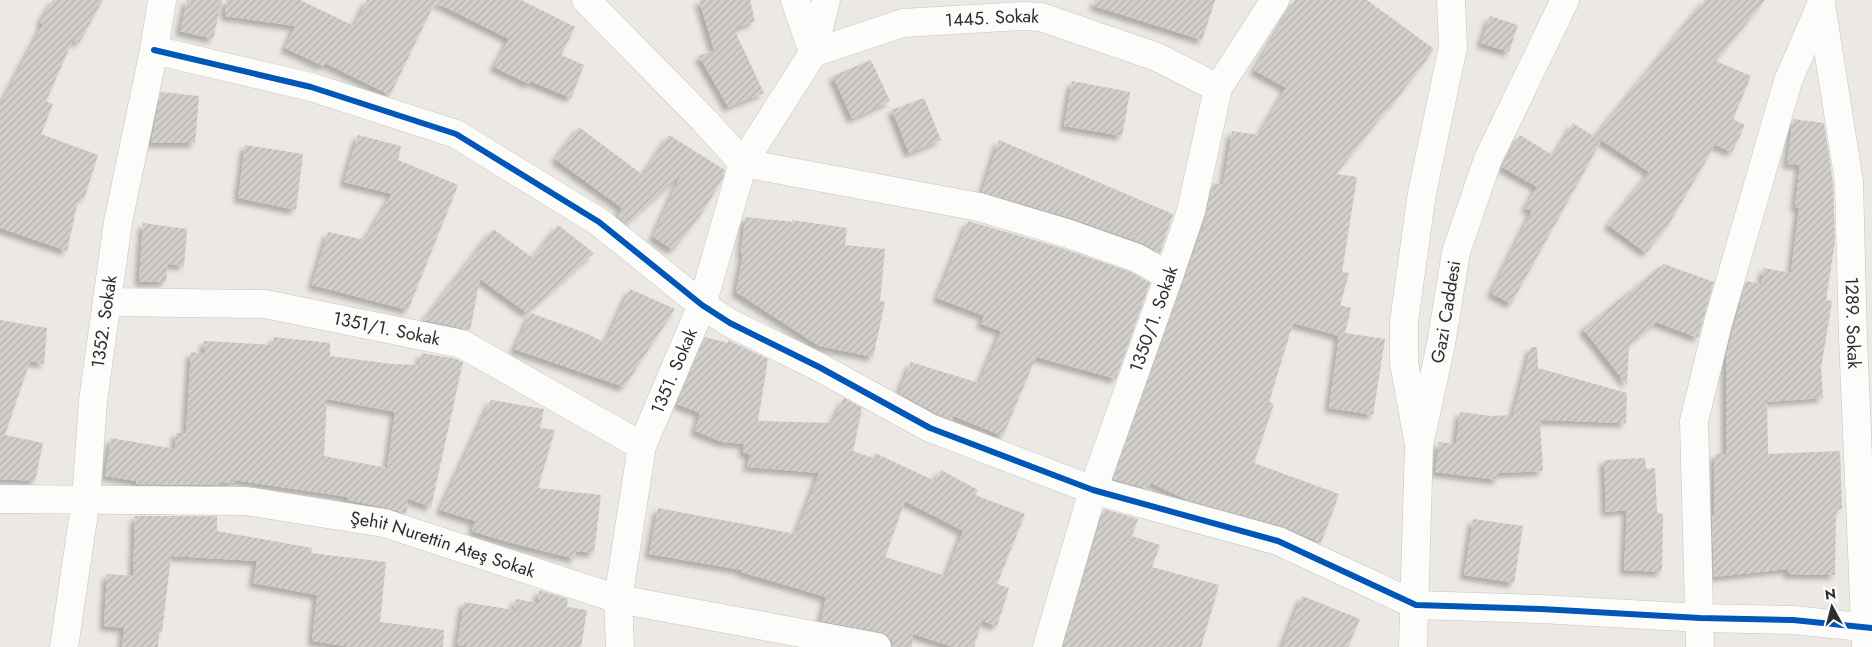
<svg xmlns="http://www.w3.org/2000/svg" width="1872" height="647" font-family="Jost,sans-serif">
  <defs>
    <pattern id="building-hatch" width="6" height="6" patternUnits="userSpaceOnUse" patternTransform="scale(1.25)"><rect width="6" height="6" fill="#d1cecb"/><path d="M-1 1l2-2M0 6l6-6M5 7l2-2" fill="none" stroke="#b4b1af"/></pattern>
    <filter id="shadow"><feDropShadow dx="-4.5" dy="4.5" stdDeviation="2.5" flood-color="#0004"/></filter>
  </defs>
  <rect width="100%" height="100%" fill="#ece8e4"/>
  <!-- building -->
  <g fill="url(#building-hatch)" fill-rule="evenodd" filter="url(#shadow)">
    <polygon points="53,0 103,0 79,43 73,40 46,101 53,104 41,134 98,155 84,199 79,196 67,251 0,228 0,106 43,24 40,22"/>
    <polygon points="187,0 222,0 213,39 180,31"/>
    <polygon points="226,0 300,0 354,26 367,0 521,0 575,27 561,55 584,65 571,98 530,81 529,84 494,67 509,39 435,2 390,95 325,63 323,66 285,48 295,26 225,16"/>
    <polygon points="699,0 750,0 755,21 734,29 764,93 728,107 699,56 714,50"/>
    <polygon points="1095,0 1215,0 1202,40 1094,6"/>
    <polygon points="1295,0 1367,0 1434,49 1392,105 1391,104 1336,174 1357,177 1342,272 1349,273 1340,305 1351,308 1345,333 1385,339 1373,415 1329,408 1339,336 1293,323 1269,402 1274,404 1254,463 1339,494 1321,543 1282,526 1187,500 1151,483 1148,489 1113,479 1203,227 1213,183 1223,185 1232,131 1259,135 1286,88 1254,70"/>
    <polygon points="1705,0 1765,0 1716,61 1751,76 1733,119 1745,125 1732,152 1715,145 1670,222 1646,253 1608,225 1649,172 1595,136"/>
    <polygon points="1490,16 1518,25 1509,52 1481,43"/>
    <polygon points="871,60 890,101 852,119 833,76"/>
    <polygon points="1072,81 1130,92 1122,136 1064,126"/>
    <polygon points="161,92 199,96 195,143 151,143"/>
    <polygon points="924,98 941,140 909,153 892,110"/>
    <polygon points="1793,119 1824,123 1833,183 1835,241 1826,300 1832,301 1821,368 1823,398 1767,402 1768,454 1840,451 1842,509 1836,509 1835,575 1788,574 1788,569 1714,577 1712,515 1714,515 1715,454 1726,454 1726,357 1746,281 1761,284 1764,268 1791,273 1799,208 1795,207 1800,165 1787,164"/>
    <polygon points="1573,123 1601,141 1511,304 1491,293 1532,211 1525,208 1537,187 1502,167 1520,135 1554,156"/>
    <polygon points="579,127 643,175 669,135 725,170 723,178 702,213 673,250 653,237 681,175 626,224 617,216 622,208 555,159"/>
    <polygon points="358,135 401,146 398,160 458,185 408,310 312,285 328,232 365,240 392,194 344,182"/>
    <polygon points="999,140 1173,214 1160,253 1142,243 1071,218 982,192"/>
    <polygon points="245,145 303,154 296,210 238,198"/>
    <polygon points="745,217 793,222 792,220 847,228 845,245 885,249 880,301 885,302 873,357 819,346 736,292 743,254 741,254"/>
    <polygon points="968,221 1061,248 1131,272 1150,283 1116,379 1036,357 1003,436 953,416 952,420 937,414 899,393 911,362 979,383 1001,331 981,324 984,316 937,298"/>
    <polygon points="143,223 187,229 184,266 168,264 166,282 139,282"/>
    <polygon points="558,225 594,253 527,313 480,279 470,330 424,320 493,229 533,258"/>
    <polygon points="1664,264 1714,282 1698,338 1656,322 1629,344 1627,385 1583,329"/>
    <polygon points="630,289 675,309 624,387 514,349 531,313 588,334 605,343"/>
    <polygon points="0,320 47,328 44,364 30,361 5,435 43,443 35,481 0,479"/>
    <path d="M274 337 330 343V356L392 364 419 365 422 353 456 359 463 362 431 507 408 499 407 514 387 508 347 500 348 497 234 480V483L219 482V485L136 484V481L105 476 111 438 175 449 176 433H186L191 352 204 354V341L273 345ZM327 399 395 412 387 468 324 456Z"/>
    <path d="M705 337 728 343V340L768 359 758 421 832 423 844 398 862 408 853 451 873 458 875 453 935 481 941 470 978 490 975 495 1025 514 997 584 1009 588 997 626 982 621 974 647H953L913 634 912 647H892V641L887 635 880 632 821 621 826 597 741 572 742 570 649 554 658 508 796 534 819 473 747 467 750 455 743 452 744 444 722 442 695 431 700 413 677 404ZM905 501 963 531 946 576 885 557Z"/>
    <polygon points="1531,347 1537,347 1538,368 1627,393 1626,423 1540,420 1543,471 1499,473 1498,480 1435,472 1439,442 1456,444 1460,412 1491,416 1513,415"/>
    <polygon points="491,400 544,409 540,428 555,430 538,488 601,495 594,553 576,551 575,559 504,541 472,531 475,521 440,510"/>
    <polygon points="1645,458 1646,469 1655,468 1657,513 1663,514 1662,572 1624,570 1627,510 1606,512 1604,460"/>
    <polygon points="1104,509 1138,519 1132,536 1160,545 1152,567 1219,585 1201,647 1063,647"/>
    <polygon points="135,516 217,516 217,531 312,548 311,553 386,562 380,622 444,630 443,647 351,647 312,641 317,595 253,583 257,561 171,556 162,632 159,632 158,647 122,647 124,628 104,626 107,574 133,576"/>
    <polygon points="1473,519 1523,526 1514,583 1464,575"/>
    <polygon points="539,590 568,599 567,607 587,610 581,647 472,647 457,645 464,602 514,610 516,599 538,603"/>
    <polygon points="1302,596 1360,619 1348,647 1282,647"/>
  </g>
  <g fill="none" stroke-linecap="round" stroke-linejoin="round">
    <defs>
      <g id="minor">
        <polyline points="586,0 704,120 743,163 979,207 1066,233 1137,258 1169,276"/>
        <path id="s1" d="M795 0 813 53 903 23 1022 16 1041 17 1157 57 1218 88"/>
        <polyline points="826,0 813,53 743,163 702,305 642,446 618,599 877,647"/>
        <path id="s2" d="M1821 4 1849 182 1853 338 1866 646"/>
        <polyline points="154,50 311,87 456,134 599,222 702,305 730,323 819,367 930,428 1093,490 1278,541 1416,605 1541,609 1700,618 1793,620 1872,628"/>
        <path id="s3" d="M107 302 265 304 462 344 642 446"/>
        <polyline points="1419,445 1404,363 1404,321 1422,193 1453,47 1451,0"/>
        <path id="s4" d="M64 647 86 499 93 401 118 222 154 50 162 0"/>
        <path id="s5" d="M1047 647 1093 490 1169 276 1191 211 1218 88 1275 0"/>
        <polyline points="1700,647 1694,421 1718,323 1788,81 1821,5"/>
      </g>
      <g id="tertiary">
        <path id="s6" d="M0 499 246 501 384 523 618 599 620 647"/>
        <path id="s7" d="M1413 647 1419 445 1441 344 1456 252 1488 159 1565 0"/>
      </g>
    </defs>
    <!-- minor casing -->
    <use href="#minor" stroke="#c5c4c5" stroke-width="29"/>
    <!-- tertiary casing -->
    <use href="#tertiary" stroke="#c5c4c5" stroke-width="29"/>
    <!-- minor -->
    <use href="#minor" stroke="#fcfcfb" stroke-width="28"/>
    <!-- tertiary -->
    <use href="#tertiary" stroke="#fcfcfb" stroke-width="28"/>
    <defs>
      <polyline id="cycleway" points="154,50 311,87 456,134 599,222 702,305 730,323 819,367 930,428 1093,490 1278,541 1416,605 1541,609 1700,618 1793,620 1872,628"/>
    </defs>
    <!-- cycleway casing -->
    <use href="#cycleway" stroke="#fff" stroke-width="9"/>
    <!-- cycleway -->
    <use href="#cycleway" stroke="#0057b8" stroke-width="6"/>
  </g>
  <g text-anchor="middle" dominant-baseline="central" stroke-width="4.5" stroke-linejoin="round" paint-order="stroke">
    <!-- street labels -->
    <g font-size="18" fill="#2e2e2e" stroke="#fff">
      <text stroke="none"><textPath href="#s1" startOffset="240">1445. Sokak</textPath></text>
      <text stroke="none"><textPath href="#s7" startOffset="338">Gazi Caddesi</textPath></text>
      <text stroke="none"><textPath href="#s5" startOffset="345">1350/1. Sokak</textPath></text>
      <text stroke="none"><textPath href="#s4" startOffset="328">1352. Sokak</textPath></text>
      <text stroke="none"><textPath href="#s2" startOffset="321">1289. Sokak</textPath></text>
      <text stroke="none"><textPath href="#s3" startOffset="282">1351/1. Sokak</textPath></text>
      <text transform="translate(674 371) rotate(-67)">1351. Sokak</text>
      <text stroke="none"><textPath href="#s6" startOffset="448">Şehit Nurettin Ateş Sokak</textPath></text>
    </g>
  </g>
  <!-- north arrow -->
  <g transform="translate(1832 607) rotate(353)" stroke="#ffffff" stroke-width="4" paint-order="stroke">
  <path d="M0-4L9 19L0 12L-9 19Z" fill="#2e2e2e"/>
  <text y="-8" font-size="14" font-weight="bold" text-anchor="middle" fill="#2e2e2e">N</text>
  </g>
</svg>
